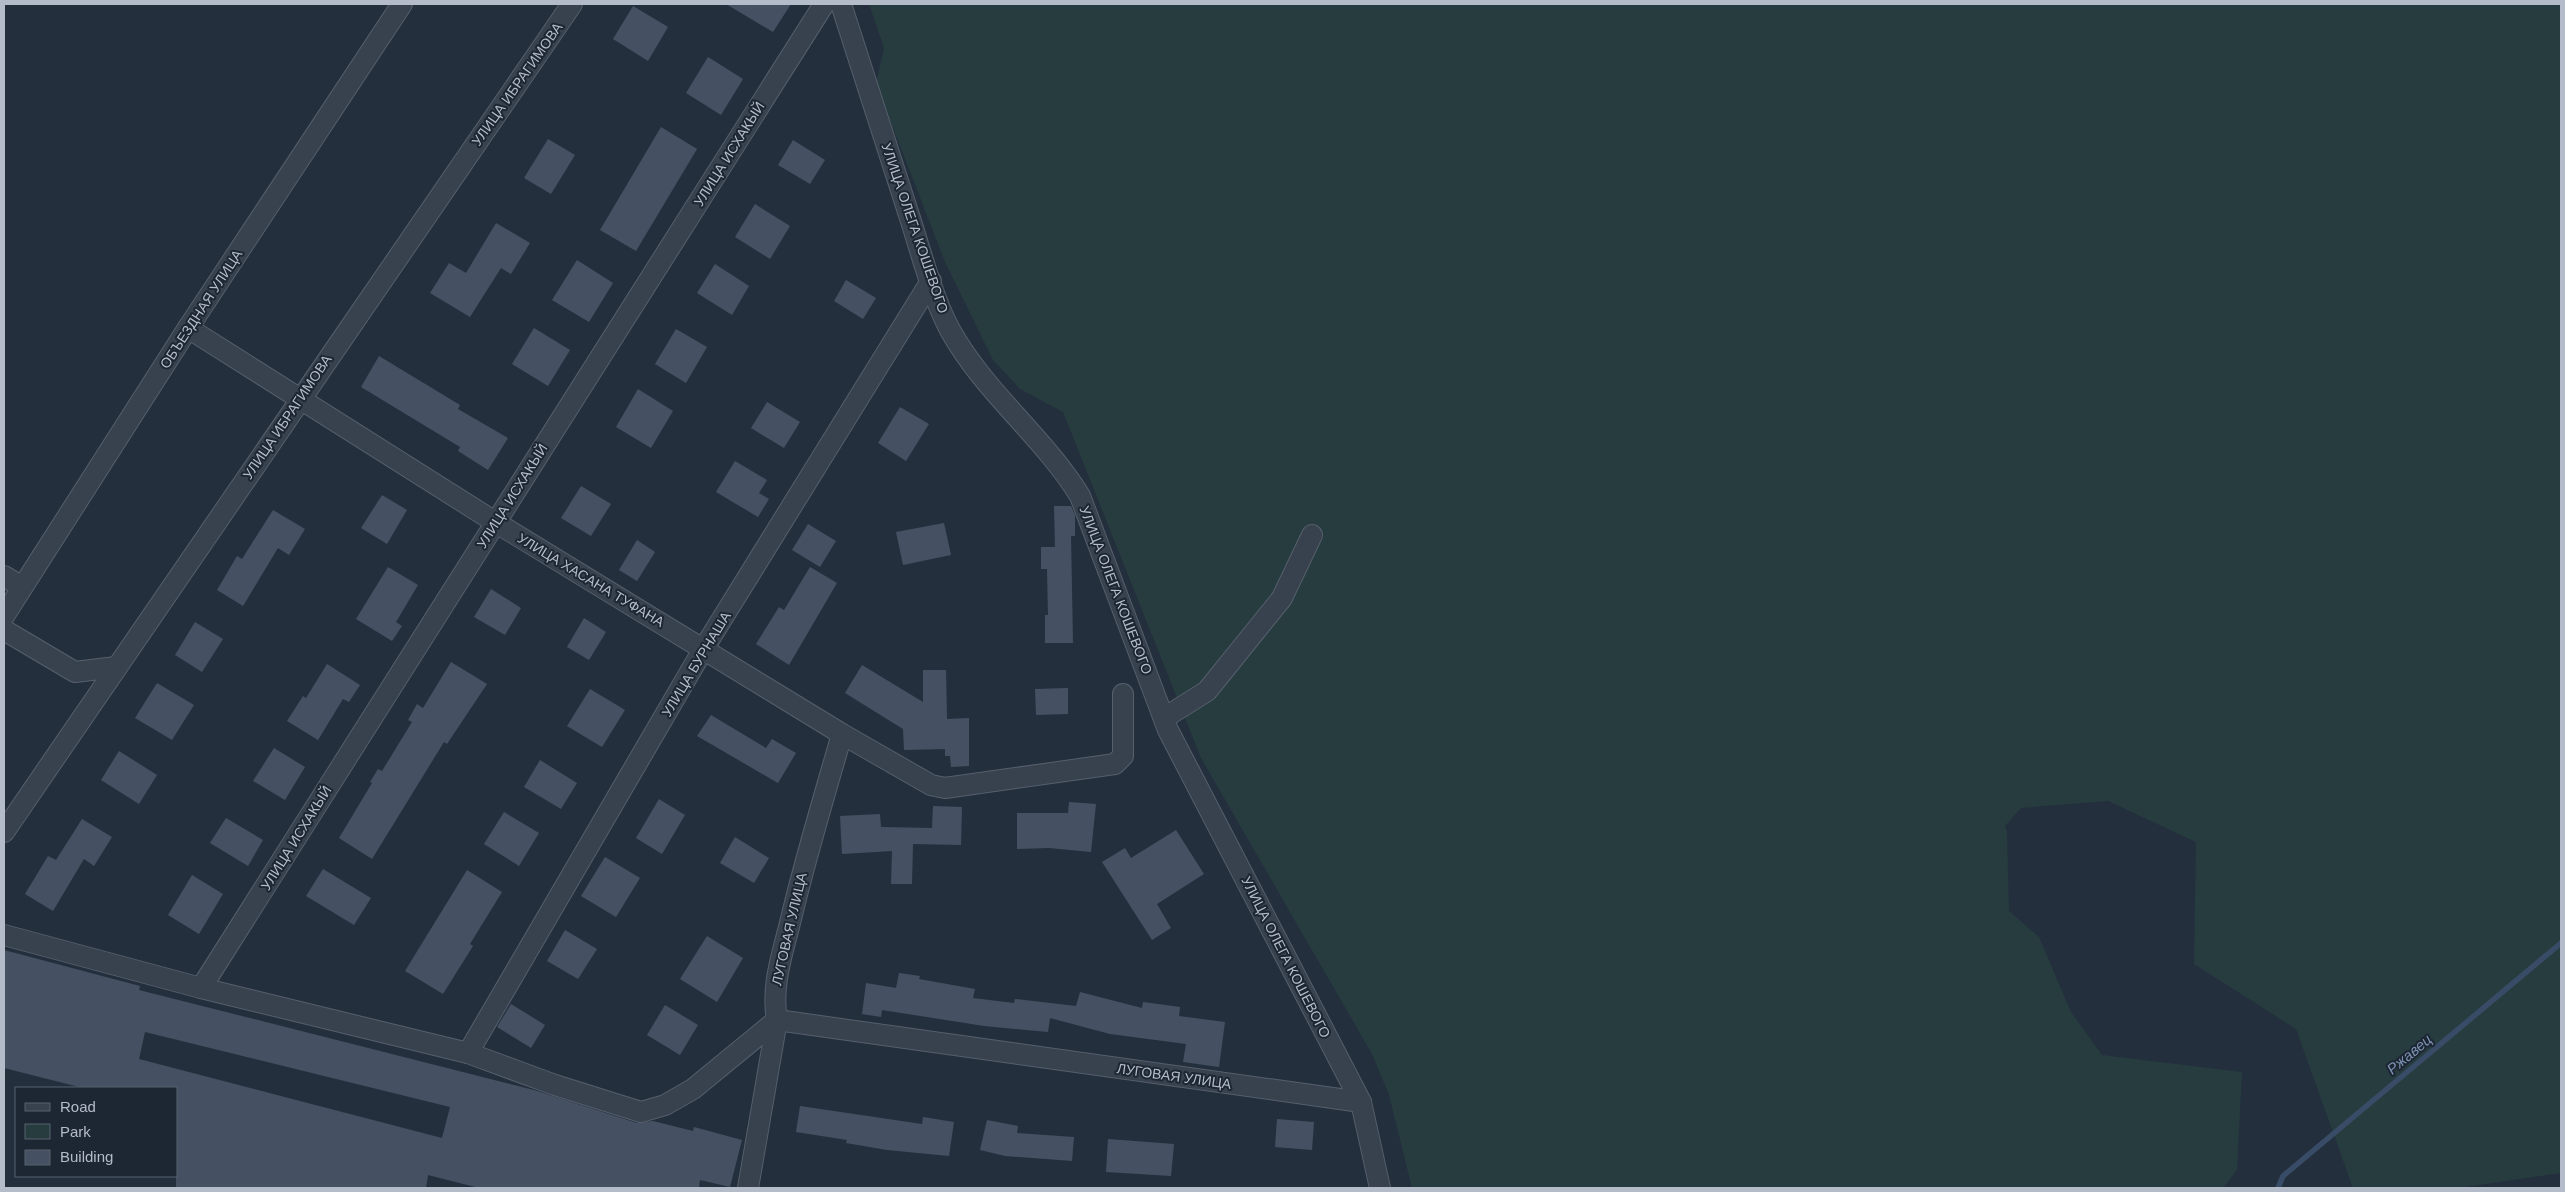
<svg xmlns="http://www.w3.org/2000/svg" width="2565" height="1192" font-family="Arial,sans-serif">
  <rect width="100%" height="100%" fill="#242f3e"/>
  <!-- green -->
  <polygon fill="#263c3f" points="869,4 2561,4 2561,1173 2458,1188 2353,1188 2296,1029 2194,964 2196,842 2108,801 2021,808 2005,826 2007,831 2009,911 2039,937 2071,1012 2102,1055 2242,1072 2237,1170 2223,1188 1412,1188 1389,1095 1372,1054 1201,758 1063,412 1020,389 993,360 945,262 876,84 884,48"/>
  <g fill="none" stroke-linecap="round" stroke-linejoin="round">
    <!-- stream -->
    <polyline stroke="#394c67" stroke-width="5.5" points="2278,1188 2283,1176 2561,943"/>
  </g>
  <!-- building -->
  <g fill="#455162" fill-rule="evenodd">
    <polygon points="726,4 791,4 773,32"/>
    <polygon points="633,6 668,27 648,61 613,39"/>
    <polygon points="708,57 743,79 721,115 686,93"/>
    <polygon points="661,127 697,149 636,251 600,230"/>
    <polygon points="548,139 575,155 551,194 524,178"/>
    <polygon points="793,140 825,160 810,184 778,165"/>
    <polygon points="755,204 790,226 770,259 735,237"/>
    <polygon points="496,223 530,243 511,274 501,268 470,317 430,293 449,263 466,273"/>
    <polygon points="577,260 613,283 589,322 552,300"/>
    <polygon points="715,264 749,286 732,315 697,293"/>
    <polygon points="846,280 876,298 863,319 834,301"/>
    <polygon points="534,328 570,350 548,386 512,364"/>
    <polygon points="676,329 707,347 686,383 655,364"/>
    <polygon points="379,356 460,405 458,409 508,438 488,470 458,451 460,447 361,387"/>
    <polygon points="638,389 673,411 651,448 616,427"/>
    <polygon points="767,402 800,422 784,448 751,428"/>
    <polygon points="900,407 929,424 906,461 878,443"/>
    <polygon points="735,461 767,480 759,493 769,499 758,517 716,492"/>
    <polygon points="581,486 611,504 591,536 561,518"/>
    <polygon points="382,495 407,510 387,544 361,528"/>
    <polygon points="1054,506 1071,506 1075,515 1075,536 1071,536 1073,643 1045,643 1045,615 1048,615 1047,569 1041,569 1041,547 1055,547"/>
    <polygon points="273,510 305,529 289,555 278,548 243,606 217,590 237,556 242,559"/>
    <polygon points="944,523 951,555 903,565 896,532"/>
    <polygon points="808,524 836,541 820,567 792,550"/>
    <polygon points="637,540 655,552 637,581 619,570"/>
    <polygon points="388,567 418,585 396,622 402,626 392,641 356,619"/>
    <polygon points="810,567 837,583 789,665 756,644 779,607 784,610"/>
    <polygon points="491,589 521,608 505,635 474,617"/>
    <polygon points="584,618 606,632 589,660 567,647"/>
    <polygon points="195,622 223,639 202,672 175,655"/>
    <polygon points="451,662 487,684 447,744 444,742 372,859 339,838 372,783 370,782 378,769 382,771 412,722 408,720 417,704 423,708"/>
    <polygon points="327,664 360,685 349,702 343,699 318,740 287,721 303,696 306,698"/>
    <polygon points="862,665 923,702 923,670 946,670 947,719 969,718 969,766 951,767 950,756 945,756 945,749 904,750 903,729 845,693"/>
    <polygon points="157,683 194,705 172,740 135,718"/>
    <polygon points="1068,688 1068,714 1036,715 1035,689"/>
    <polygon points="590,689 625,710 602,747 567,726"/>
    <polygon points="711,715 766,748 772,739 796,753 778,783 697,736"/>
    <polygon points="274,748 305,767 285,800 253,781"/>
    <polygon points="119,751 157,775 139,804 101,780"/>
    <polygon points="540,760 577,783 561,809 524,787"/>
    <polygon points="659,799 685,815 662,854 636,838"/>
    <polygon points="1069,802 1096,804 1091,852 1049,848 1017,849 1017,813 1068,813"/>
    <polygon points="933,806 962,807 961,845 913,844 912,884 891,884 892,851 842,854 840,816 880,814 881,827 932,828"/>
    <polygon points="504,812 539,833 519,866 484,844"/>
    <polygon points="226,818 263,840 248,866 210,843"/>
    <polygon points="82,819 112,837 94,866 84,859 53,911 25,894 48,856 56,860"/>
    <polygon points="1176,830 1204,874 1157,904 1171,928 1152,940 1102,862 1125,848 1131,858"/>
    <polygon points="735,837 769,858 754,883 720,863"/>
    <polygon points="605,857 640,878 616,917 581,896"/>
    <polygon points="323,869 371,898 354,925 306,896"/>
    <polygon points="467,870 502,892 470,944 473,946 443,994 405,971"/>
    <polygon points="192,875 223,894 199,934 168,915"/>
    <polygon points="565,930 597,949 578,979 547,961"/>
    <polygon points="707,936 743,958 717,1002 680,979"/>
    <path d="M4 950 140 986 139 990 534 1090 637 1123 653 1121 693 1131 694 1127 742 1140 730 1187 700 1180 699 1188H479L428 1175 426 1188H176V1088H83L4 1068ZM145 1032 450 1107 442 1138 139 1059Z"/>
    <polygon points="899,973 920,976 919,979 975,989 973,998 1014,1003 1015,999 1076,1006 1080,992 1142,1008 1143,1002 1180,1007 1179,1016 1225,1022 1219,1067 1183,1062 1186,1044 1110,1034 1050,1018 1048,1032 984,1026 882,1010 881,1017 862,1014 866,983 896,988"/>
    <polygon points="511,1004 545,1025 531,1048 497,1027"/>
    <polygon points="665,1005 698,1025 680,1055 647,1035"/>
    <polygon points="800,1106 922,1124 923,1117 954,1122 949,1156 887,1150 846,1143 847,1140 796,1132"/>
    <polygon points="1277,1119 1314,1122 1312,1150 1275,1147"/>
    <polygon points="987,1120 1018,1126 1017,1133 1074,1137 1072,1161 1005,1156 980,1150"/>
    <polygon points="1108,1139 1174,1144 1171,1176 1106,1172"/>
  </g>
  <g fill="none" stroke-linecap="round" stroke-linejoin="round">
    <defs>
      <g id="minor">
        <path d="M841 4C863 73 886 143 908 212 921 251 931 294 950 330 985 393 1043 436 1080 496L1168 730 1361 1102 1380 1188"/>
        <polyline points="188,328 495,522 842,734 931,785 945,788 1115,764 1123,756 1123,694"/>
        <polyline points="4,576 22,587"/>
        <polyline points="4,616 188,328 402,4"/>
        <polyline points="4,630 75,672 116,667"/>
        <polyline points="1164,718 1207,691 1282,598 1312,535"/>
        <path d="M842 734C824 797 805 859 790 923 782 955 771 987 777 1020L1361 1102"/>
        <polyline points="4,832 572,4"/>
        <polyline points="4,935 201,988 468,1053 555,1085 641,1112 665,1105 693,1089 777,1020 748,1188"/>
        <polyline points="201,988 824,4"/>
        <polyline points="468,1053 704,648 931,281"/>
      </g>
    </defs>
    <!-- minor casing -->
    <use href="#minor" stroke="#565f6c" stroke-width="22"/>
    <!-- minor -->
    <use href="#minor" stroke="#38414e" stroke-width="20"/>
  </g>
  <g text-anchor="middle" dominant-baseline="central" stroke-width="4" stroke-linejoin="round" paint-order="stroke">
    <!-- street labels -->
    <g font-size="14" fill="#b4bcc9" stroke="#1d2633">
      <text transform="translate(517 84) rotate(-55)">УЛИЦА ИБРАГИМОВА</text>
      <text transform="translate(729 154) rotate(-58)">УЛИЦА ИСХАКЫЙ</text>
      <text transform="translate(915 228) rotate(71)">УЛИЦА ОЛЕГА КОШЕВОГО</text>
      <text transform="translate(201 309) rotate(-57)">ОБЪЕЗДНАЯ УЛИЦА</text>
      <text transform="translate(287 417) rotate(-56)">УЛИЦА ИБРАГИМОВА</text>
      <text transform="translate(512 496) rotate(-58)">УЛИЦА ИСХАКЫЙ</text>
      <text transform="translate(591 580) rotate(31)">УЛИЦА ХАСАНА ТУФАНА</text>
      <text transform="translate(1116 590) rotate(69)">УЛИЦА ОЛЕГА КОШЕВОГО</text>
      <text transform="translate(696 664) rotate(-59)">УЛИЦА БУРНАША</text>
      <text transform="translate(296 838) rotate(-58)">УЛИЦА ИСХАКЫЙ</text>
      <text transform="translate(789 929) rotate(-77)">ЛУГОВАЯ УЛИЦА</text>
      <text transform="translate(1286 957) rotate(63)">УЛИЦА ОЛЕГА КОШЕВОГО</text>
      <text transform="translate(1174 1076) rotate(8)">ЛУГОВАЯ УЛИЦА</text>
    </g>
    <!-- water labels -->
    <g font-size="15" font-style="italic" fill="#7c92b1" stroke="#1d2633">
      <text transform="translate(2409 1054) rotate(-40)">Ржавец</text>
    </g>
  </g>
  <!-- border -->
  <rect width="2565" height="1192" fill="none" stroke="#b4bcc9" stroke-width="10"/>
  <!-- legend -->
  <rect x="15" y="1087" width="162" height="90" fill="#1d2633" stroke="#59626f"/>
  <rect x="25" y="1103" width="25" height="8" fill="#38414e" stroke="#59626f"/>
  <text x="60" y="1112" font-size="15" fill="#b4bcc9">Road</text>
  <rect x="25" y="1124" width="25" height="15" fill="#263c3f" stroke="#59626f"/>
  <text x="60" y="1137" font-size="15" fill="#b4bcc9">Park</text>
  <rect x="25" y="1150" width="25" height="15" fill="#455162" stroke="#59626f"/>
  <text x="60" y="1162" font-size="15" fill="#b4bcc9">Building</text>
</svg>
